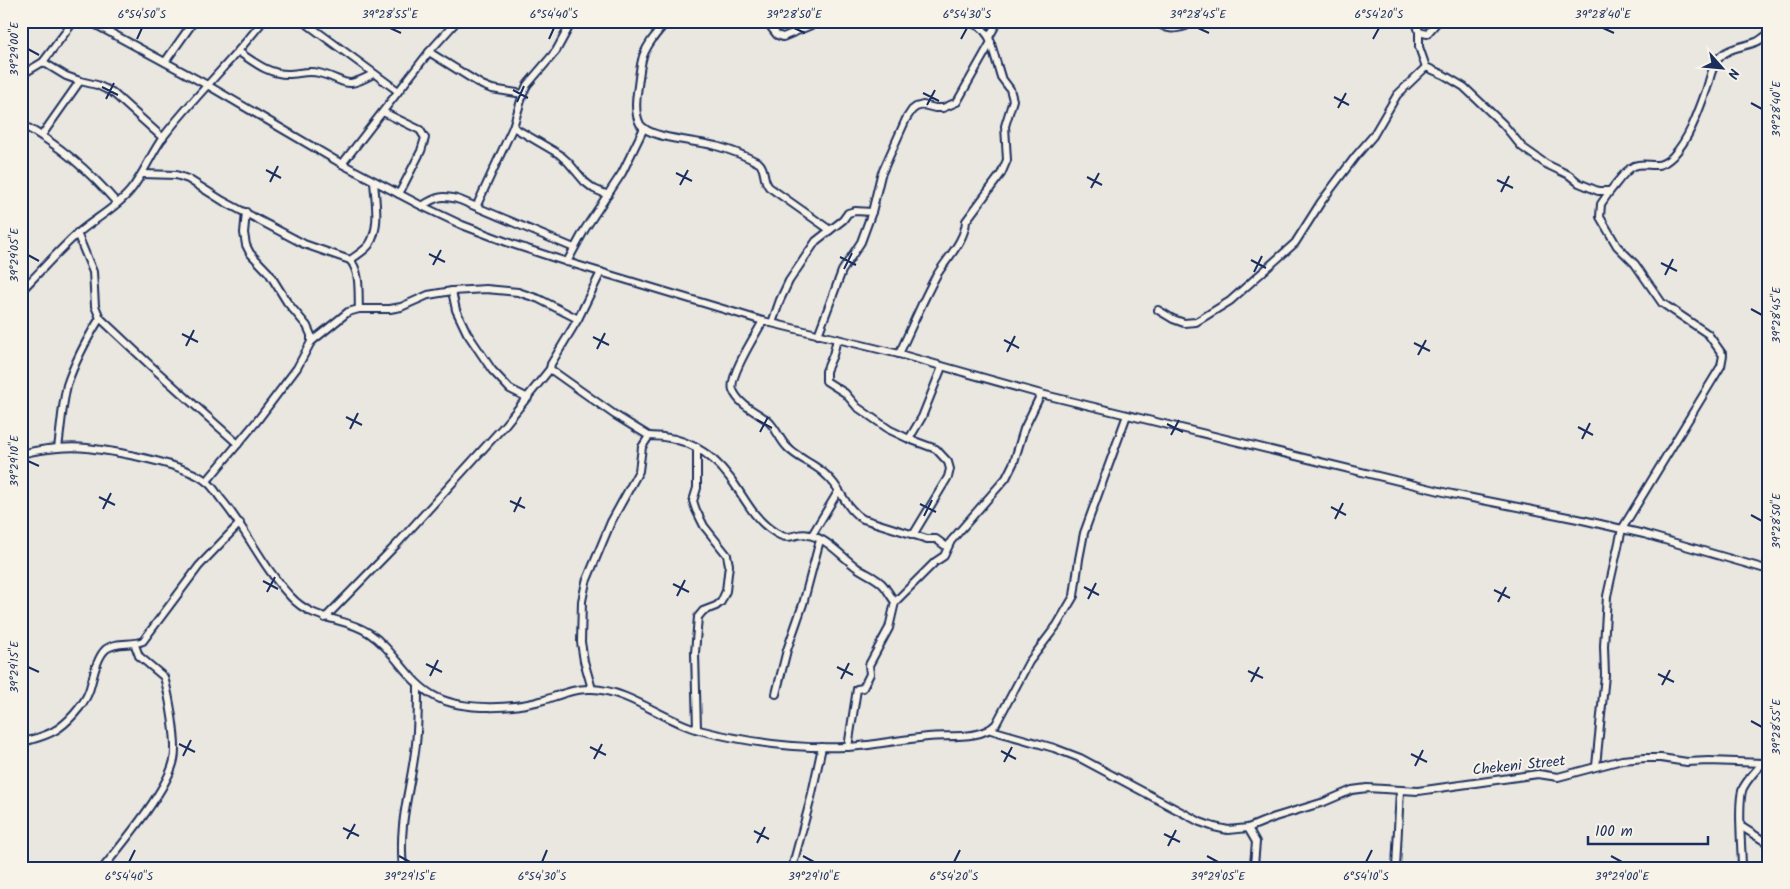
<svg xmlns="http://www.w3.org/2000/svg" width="1790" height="889" font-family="Kalam,sans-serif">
  <rect width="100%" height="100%" fill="#eae7e0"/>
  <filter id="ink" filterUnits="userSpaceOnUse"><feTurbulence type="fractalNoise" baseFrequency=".02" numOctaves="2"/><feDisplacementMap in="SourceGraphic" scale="10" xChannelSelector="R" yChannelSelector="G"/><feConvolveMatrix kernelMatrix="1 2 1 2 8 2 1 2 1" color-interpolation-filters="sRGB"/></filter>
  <g filter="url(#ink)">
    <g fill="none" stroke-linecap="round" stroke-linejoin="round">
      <defs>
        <g id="street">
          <polyline points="89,21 209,86 342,164 422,206 462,225 512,244 567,262 763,321 899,354 1041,394 1452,494 1578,519 1644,534 1769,570"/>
          <polyline points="303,21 398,91"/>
          <path d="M667 21C658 32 645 46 642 60 640 68 639 78 638 86 636 98 634 113 640 124 649 139 700 141 716 146 731 150 746 156 759 163 766 169 762 179 769 187L830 230"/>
          <polyline points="766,21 777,35 783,37 821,21"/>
          <path d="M1158 21C1164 31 1175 29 1186 26L1190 21"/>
          <polyline points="1416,21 1419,32 1427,34 1438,21"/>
          <path d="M1419 32V47L1426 67 1444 75 1464 87 1503 124 1522 147 1546 164 1569 175 1579 183 1598 191H1610C1617 183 1625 170 1634 166 1649 160 1656 173 1673 156 1689 139 1698 113 1706 91 1710 80 1711 68 1718 59 1728 47 1743 47 1756 42 1761 40 1765 36 1769 33"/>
          <polyline points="989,37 998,21"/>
          <path d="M239 52C254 62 268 74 288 74 298 74 308 70 319 73 348 80 342 91 373 74"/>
          <polyline points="429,52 482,85 492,89 523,94"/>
          <polyline points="43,62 66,76 80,81 97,85 112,92 163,138"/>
          <polyline points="165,62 194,21"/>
          <polyline points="21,75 43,62 74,21"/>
          <polyline points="383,112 420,130 425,138 421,151 399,194"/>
          <path d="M21 124C60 145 89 171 117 203"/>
          <polyline points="513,127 559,154 568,162 585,182 594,189 608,195"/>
          <polyline points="42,135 80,81"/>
          <polyline points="342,164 429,52 457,21"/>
          <path d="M142 174 176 175 188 179 223 201 304 244 350 260C361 272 358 294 359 309"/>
          <polyline points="477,205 513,127 523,94 527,85 556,51 568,29"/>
          <path d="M422 206C437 196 443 195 460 200L574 248"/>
          <polyline points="77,233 93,272 95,306 100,318 151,366 238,444"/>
          <path d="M350 260C356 256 364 251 369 245 381 227 375 200 374 181"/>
          <polyline points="567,262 585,229 622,173 644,128"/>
          <polyline points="601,272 578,319 551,364 550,369 615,415 649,436"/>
          <path d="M21 291C40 272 57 252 77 234 94 219 115 209 130 191 144 174 151 153 164 136 195 96 232 61 263 21"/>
          <polyline points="452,291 456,310 467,333 492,370 510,389 528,398"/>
          <polyline points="1158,310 1173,319 1184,323 1196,322 1230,301 1295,243 1321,202 1355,157 1373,136 1397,95 1426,67"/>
          <path d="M763 321C756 334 728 377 733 390 739 405 755 411 767 420 776 427 779 439 787 447 798 459 816 464 827 476 842 489 845 509 863 519L927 539H936L947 547"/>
          <polyline points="772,323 780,300 789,281 816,241 843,220 848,213 855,211 872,212"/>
          <polyline points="818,335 842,271 861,242 872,212 881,175 906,119 912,110 916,107 923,105 935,108 943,108 957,102 991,42"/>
          <polyline points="837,339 833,355 826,371 826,381 845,393 857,407 890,430 909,439 936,449 948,462 950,469 948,477 913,535"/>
          <polyline points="311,342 348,312 359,309 390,309 401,307 428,295 452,291 486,289 518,292 539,299 578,319"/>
          <path d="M899 354C911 329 922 302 935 278 945 260 965 242 966 221L1001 174 1007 160 1005 126 1013 100 1010 89 1001 77 989 37 982 28 968 21"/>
          <polyline points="909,439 922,417 942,367"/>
          <polyline points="697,447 697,488 693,501 696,510 704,526 727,555 729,565 726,591 721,602 716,606 703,611 698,617 695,653 697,729"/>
          <path d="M58 448C61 427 62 406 67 385 75 361 87 339 100 318"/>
          <path d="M21 454C42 449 65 446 87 448 114 451 187 464 207 482 213 486 217 494 221 499 247 530 263 568 291 597 314 622 343 616 369 633 395 650 408 683 436 697 464 711 514 709 544 700 560 695 575 688 592 689 628 690 665 721 699 730 746 742 798 749 846 747 873 746 901 739 928 737 949 735 981 740 996 724L1029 662 1057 625 1074 596 1079 559 1084 533 1127 415"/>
          <polyline points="207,481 257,421 297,368 311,342 311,335 307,326 287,302 269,273 250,253 246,245 244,233 246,212"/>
          <polyline points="812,535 839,490"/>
          <polyline points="325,618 397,544 504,426 550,369"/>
          <path d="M592 689 584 661 581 642 582 601 586 582 611 522 639 471 642 447 649 436C683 436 710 451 730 478 743 495 752 516 770 529 774 532 781 537 787 537 795 537 801 532 809 535 828 539 841 556 856 567 865 574 877 577 884 586 888 591 891 597 895 602"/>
          <polyline points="776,694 787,650 803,604 820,540"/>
          <polyline points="991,730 1054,748 1080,758 1200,822 1214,827 1228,830 1248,828 1275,817 1324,802 1352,790 1367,788 1418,791 1538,774 1558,777 1622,760 1645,758 1661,758 1687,762 1709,761 1763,763 1769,760"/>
          <path d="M21 743C32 739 44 737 54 731 67 724 84 705 89 691 93 679 96 658 106 649 117 641 132 646 143 641L199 566 240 523"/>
          <polyline points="848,747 857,689 863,688 870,674 869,665 889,628 895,602 935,562 944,556 951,541 1006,478 1014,462 1024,429 1041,394"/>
          <polyline points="1596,766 1605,675 1604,646 1607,596 1622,529 1721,366 1723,355 1708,334 1662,303 1635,264 1617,246 1600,217 1601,204 1610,191"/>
          <polyline points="1742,827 1769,844"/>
          <polyline points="1248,828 1256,842 1254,865 1255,868"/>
          <path d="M103 868C123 843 168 789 174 760 178 743 169 695 164 677L139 656 135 645"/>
          <path d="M403 868C398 821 411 789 416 744 418 725 418 705 418 686"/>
          <polyline points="792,868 811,798 822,747"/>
          <polyline points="1396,868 1400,790"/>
          <path d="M1742 868C1742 850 1737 802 1743 788 1748 779 1756 770 1763 763"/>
        </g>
      </defs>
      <!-- street casing -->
      <use href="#street" stroke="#1b2f5e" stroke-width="10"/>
      <!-- street -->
      <use href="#street" stroke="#f7f3e8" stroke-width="6"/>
    </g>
  </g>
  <!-- ticks -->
  <path fill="none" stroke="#1b2f5e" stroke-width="2" d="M390 28 401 33M794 28 805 33M1198 28 1209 33M1603 28 1614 33M137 39 142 28M549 39 554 28M961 39 967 28M1373 39 1379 28M28 49 39 55M102 87 118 95M513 90 528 98M923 93 939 101M1334 97 1349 105M106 99 114 83M517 102 524 86M1751 103 1762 109M927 105 935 90M1338 108 1346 93M266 170 281 178M676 173 692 181M1087 177 1102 185M1497 180 1513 188M270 182 278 166M680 185 688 170M1091 188 1099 173M1501 192 1509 176M429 254 445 262M28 255 39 261M840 257 856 265M1251 260 1266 268M1661 263 1677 271M433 265 441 250M844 269 852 253M1254 272 1262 256M1665 275 1673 259M1751 309 1762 315M182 334 198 342M593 337 609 345M1004 340 1019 348M1414 343 1430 351M186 346 194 330M597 349 605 333M1007 352 1015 336M1418 355 1426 340M346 417 362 425M757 420 772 428M1167 424 1183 432M1578 427 1593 435M350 429 358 413M760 432 768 417M1171 435 1179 420M1582 439 1590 423M28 461 39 466M99 497 115 505M510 501 525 508M920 504 936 512M1331 507 1346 515M103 509 111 493M514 512 521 497M1751 515 1762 521M924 516 932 500M1335 519 1343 503M263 581 278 589M673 584 689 592M1084 587 1099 595M1494 590 1510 598M267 592 275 577M677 596 685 580M1088 599 1096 583M1498 602 1506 587M426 664 442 672M28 667 39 672M837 667 853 675M1248 671 1263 678M1658 674 1674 682M430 676 438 660M841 679 849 663M1251 682 1259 667M1662 685 1670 670M1751 721 1762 727M179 744 195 752M590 747 606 755M1001 751 1016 759M1411 754 1427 762M183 756 191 740M594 759 602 744M1004 762 1012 747M1415 766 1423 750M343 828 359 836M754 831 769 839M1164 834 1180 842M347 839 355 824M757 843 765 827M1168 846 1176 830M399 856 410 862M803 856 814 862M1207 856 1218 862M1611 856 1622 862M129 862 135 850M542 862 547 850M954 862 960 850M1366 862 1372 850"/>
  <g text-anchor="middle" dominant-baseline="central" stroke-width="4" stroke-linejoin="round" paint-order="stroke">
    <!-- street labels -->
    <g font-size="15" fill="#1b2f5e" stroke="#f7f3e8">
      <text transform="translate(1519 766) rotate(-6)">Chekeni Street</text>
    </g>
  </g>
  <!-- margin -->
  <rect width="1790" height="889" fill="none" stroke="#f7f3e8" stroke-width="55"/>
  <!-- north arrow -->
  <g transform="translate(1722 68) rotate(117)" stroke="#f7f3e8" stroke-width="4" paint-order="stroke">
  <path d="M0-4L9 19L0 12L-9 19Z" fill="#1b2f5e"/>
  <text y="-8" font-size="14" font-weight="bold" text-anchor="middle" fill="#1b2f5e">N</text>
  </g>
  <!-- scale -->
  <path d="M1588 836v8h120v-8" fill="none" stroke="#1b2f5e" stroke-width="2.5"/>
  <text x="1595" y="836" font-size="15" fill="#1b2f5e" stroke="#f7f3e8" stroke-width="4" paint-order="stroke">100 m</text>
  <rect x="28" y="28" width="1734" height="834" fill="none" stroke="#1b2f5e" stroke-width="2"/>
  <g font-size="12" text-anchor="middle" fill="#1b2f5e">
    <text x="142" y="18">6°54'50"S</text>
    <text x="390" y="18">39°28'55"E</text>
    <text x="554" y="18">6°54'40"S</text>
    <text x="794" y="18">39°28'50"E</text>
    <text x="967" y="18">6°54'30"S</text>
    <text x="1198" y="18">39°28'45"E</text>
    <text x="1379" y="18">6°54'20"S</text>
    <text x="1603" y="18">39°28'40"E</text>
    <text transform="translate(14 49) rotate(-90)" y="4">39°29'00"E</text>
    <text transform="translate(1776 109) rotate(-90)" y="4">39°28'40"E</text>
    <text transform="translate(14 255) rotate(-90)" y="4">39°29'05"E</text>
    <text transform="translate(1776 315) rotate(-90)" y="4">39°28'45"E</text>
    <text transform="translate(14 461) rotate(-90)" y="4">39°29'10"E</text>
    <text transform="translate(1776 521) rotate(-90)" y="4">39°28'50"E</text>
    <text transform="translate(14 667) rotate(-90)" y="4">39°29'15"E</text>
    <text transform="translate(1776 727) rotate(-90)" y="4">39°28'55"E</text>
    <text x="129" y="880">6°54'40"S</text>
    <text x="410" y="880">39°29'15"E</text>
    <text x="542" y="880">6°54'30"S</text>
    <text x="814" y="880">39°29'10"E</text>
    <text x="954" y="880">6°54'20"S</text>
    <text x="1218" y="880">39°29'05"E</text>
    <text x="1366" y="880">6°54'10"S</text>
    <text x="1622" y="880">39°29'00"E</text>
  </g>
</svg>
